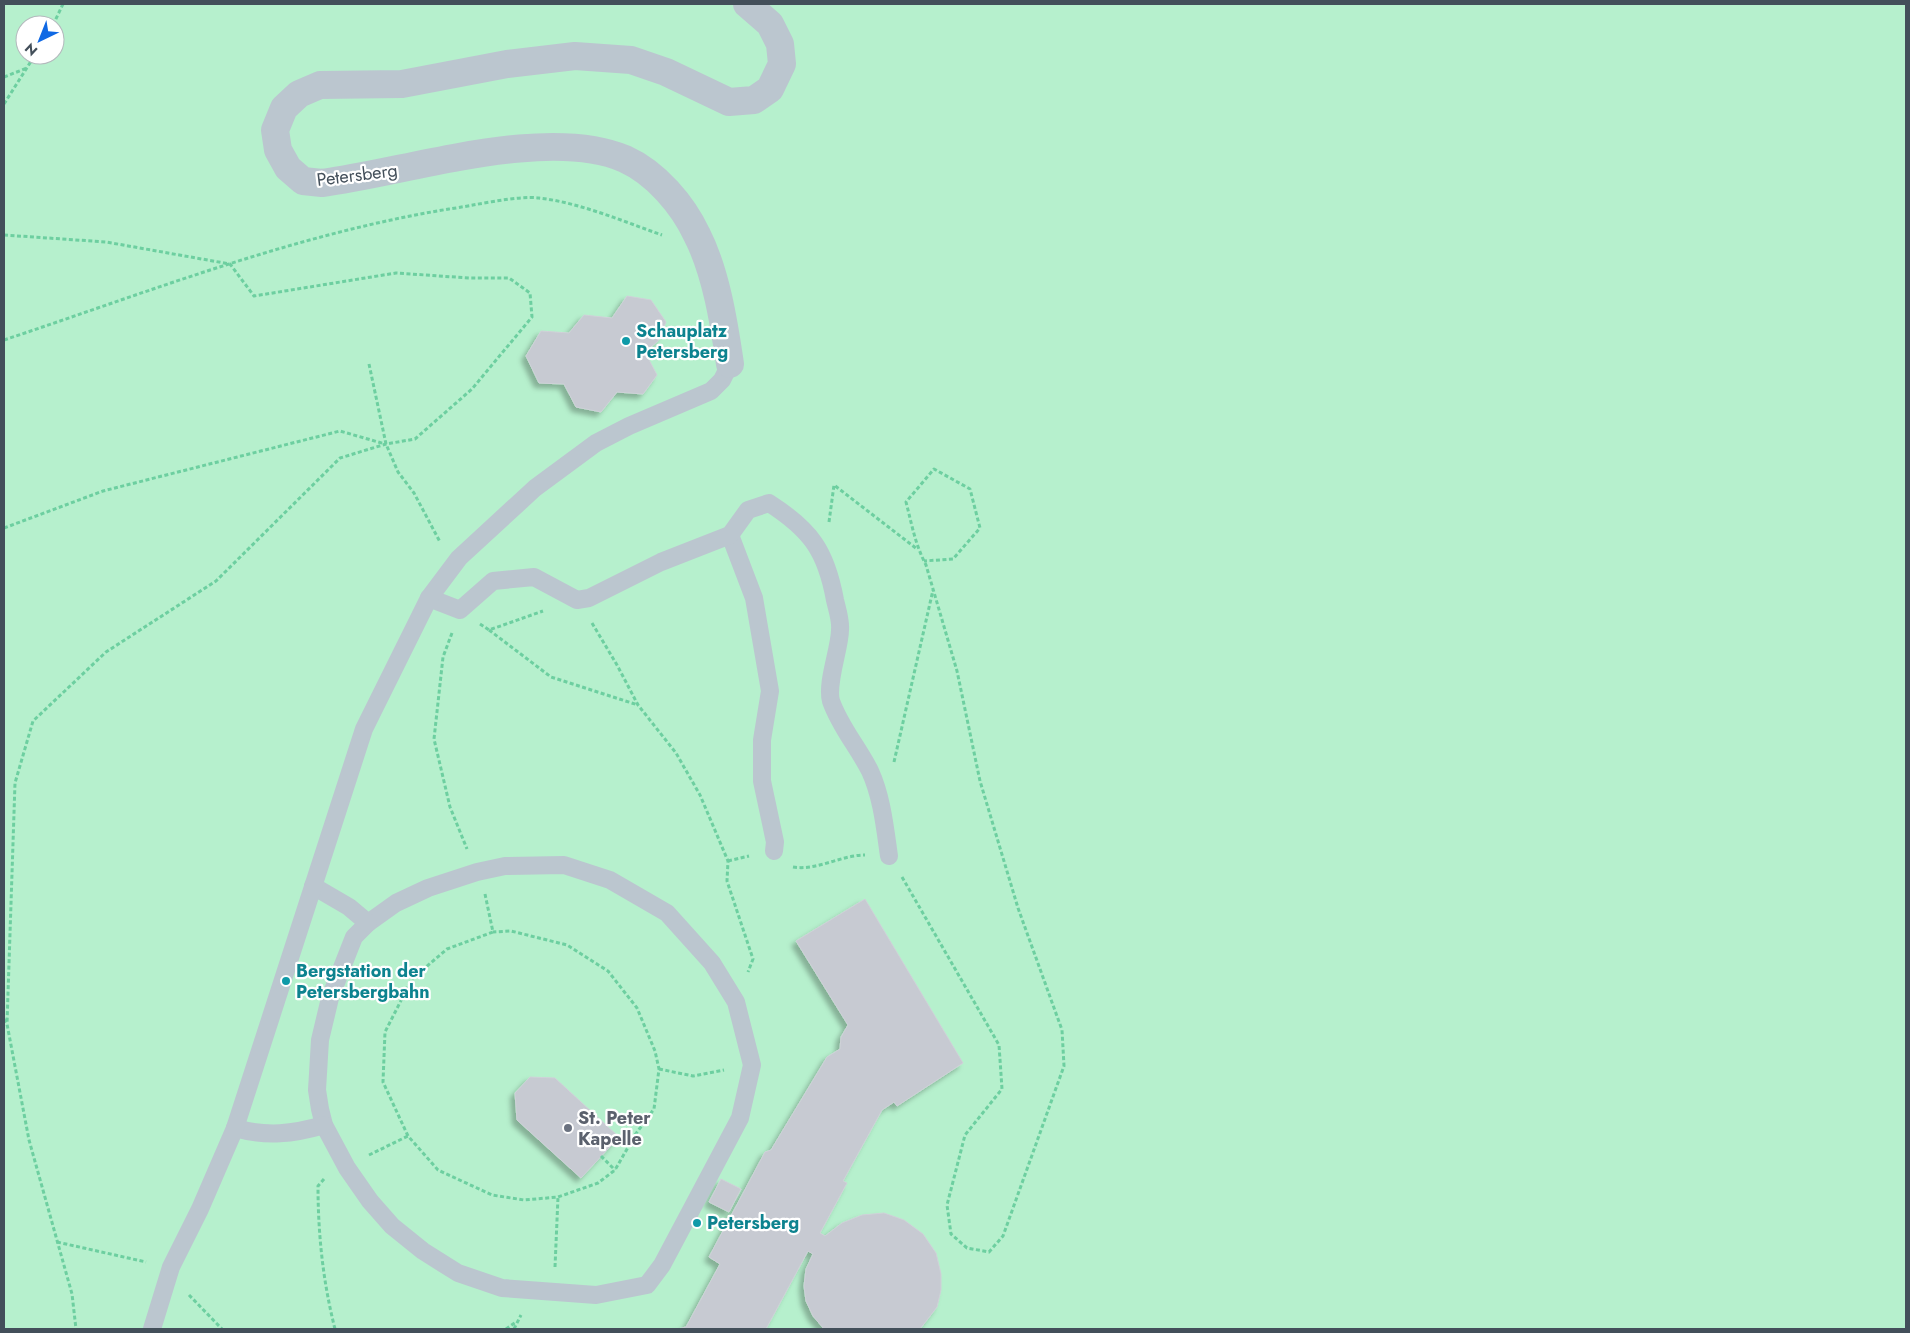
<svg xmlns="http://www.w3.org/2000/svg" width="1910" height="1333" font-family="Jost,sans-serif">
  <defs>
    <filter id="shadow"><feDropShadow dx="-4.5" dy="4.5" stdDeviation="2.5" flood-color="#0004"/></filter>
  </defs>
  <rect width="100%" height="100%" fill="#efebeb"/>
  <!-- green -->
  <path fill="#b6f0cd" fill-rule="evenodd" d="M4 4H1906V1329H4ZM25 25H55V55H25Z"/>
  <!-- building -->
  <g fill="#c7cad2" stroke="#cfd1d8" filter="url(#shadow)">
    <polygon points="627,296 651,300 666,322 658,341 645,352 657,375 643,394 617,392 601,412 576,407 564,384 539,383 526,356 541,331 569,333 584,315 612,318"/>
    <polygon points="865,899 963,1063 897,1106 894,1102 882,1110 843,1181 847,1183 820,1233 825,1236 842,1223 862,1215 884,1213 904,1220 923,1234 936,1253 941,1274 941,1290 937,1307 920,1329 824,1329 813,1316 806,1301 804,1286 806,1269 813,1254 808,1251 766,1329 678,1329 686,1327 720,1264 709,1257 765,1152 771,1150 827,1057 840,1049 841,1037 848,1025 796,941"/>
    <polygon points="530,1077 555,1078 619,1137 581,1178 517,1120 515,1093"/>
    <polygon points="721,1179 741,1189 729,1212 709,1202"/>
  </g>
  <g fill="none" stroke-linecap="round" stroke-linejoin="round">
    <!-- path -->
    <g stroke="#6dcfa0" stroke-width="3" stroke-dasharray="4 2.5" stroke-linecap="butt">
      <polyline points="53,25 63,4"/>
      <polyline points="4,77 27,68"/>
      <polyline points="4,104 35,55"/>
      <polyline points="4,235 106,242 230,264 254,296 396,273 469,278 509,278 530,293 532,317 472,389 415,439 386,444 340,458 216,581 106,652 33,721 15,783 7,1024"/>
      <path d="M4 340C151 291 296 234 449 209 472 206 518 195 539 198 581 203 622 221 662 235"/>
      <polyline points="369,364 386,444 398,472 414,493 440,542"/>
      <polyline points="829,522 834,485 917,549"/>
      <polyline points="4,528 103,491 340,431 385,444"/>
      <polyline points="592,623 617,665 638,705 676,753 700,795 728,861 727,881 753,959 748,972"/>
      <polyline points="480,624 489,630 543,611"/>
      <polyline points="489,630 551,677 638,705"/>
      <polyline points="452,633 443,657 434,739 450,807 467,849"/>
      <polyline points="894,762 933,590"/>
      <polyline points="728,861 749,856"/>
      <path d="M793 867C817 871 841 855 865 855"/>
      <path d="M902 877 999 1045 1002 1089 965 1135 947 1205 951 1234 967 1248 989 1252 1003 1236 1064 1066 1062 1030 1018 908 980 781 957 671 926 565C915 544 912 525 906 502L934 469 970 489 980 528 953 559 924 561"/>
      <polyline points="485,894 493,932 447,949 412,979 385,1032 383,1082 408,1136 438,1170 492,1195 524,1200 558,1197 598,1183 615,1170 635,1135 654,1109 659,1069 655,1051 637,1008 608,971 567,945 511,931 493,932"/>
      <polyline points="4,1019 7,1024 29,1140 72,1294 76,1329"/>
      <polyline points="659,1069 693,1076 724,1070"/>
      <polyline points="369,1155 408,1136"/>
      <polyline points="601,1156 615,1170"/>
      <path d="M324 1179 318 1186C318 1234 323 1282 335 1329"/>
      <polyline points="57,1242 146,1262"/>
      <polyline points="555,1267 558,1197"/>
      <polyline points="189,1295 222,1329"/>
      <polyline points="506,1329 516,1322"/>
      <polyline points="514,1329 521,1315"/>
    </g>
    <!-- lane -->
    <g stroke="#bbc6cf" stroke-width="18">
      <polyline points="730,535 754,598 770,691 762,740 762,781 775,842 774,851"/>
      <path d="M429 598 460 610 493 581 534 577 577 600 589 598 661 562 730 535 748 510 769 503C811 530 826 551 835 600 837 609 841 620 840 630 840 648 826 683 831 701 840 727 858 747 870 771 882 797 885 828 889 856"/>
      <polygon points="564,865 610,880 667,913 712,963 736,1002 752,1065 740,1118 662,1265 647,1285 596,1295 502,1288 458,1273 423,1251 392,1226 370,1201 347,1168 324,1125 320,1109 317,1090 320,1040 330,998 354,937 368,923 396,903 428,888 477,872 505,866"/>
      <polyline points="313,886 349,907 368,923"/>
      <path d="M235 1128C267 1137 293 1134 324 1125"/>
      <polyline points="152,1329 171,1267 200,1209 235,1128 364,729 429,598 459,558 535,488 596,443 629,426 711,391 722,380 730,364"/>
    </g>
    <!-- street -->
    <path stroke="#bbc6cf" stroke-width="28" d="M730 364C724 323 716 272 697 235 683 205 656 173 625 159 546 125 407 172 322 183L303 181 288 168 278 150 275 130 284 108 299 94 320 85 402 84 507 64 575 56 631 60 666 72 729 102 754 100 770 89 782 64 780 44 770 24 747 4"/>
  </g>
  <!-- markers -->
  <g fill="#0f9aa8" stroke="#fff" stroke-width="2">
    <circle cx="626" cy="341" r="5"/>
    <circle cx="286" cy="981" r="5"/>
    <circle cx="697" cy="1223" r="5"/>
  </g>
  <circle fill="#6b7280" stroke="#fff" stroke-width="2" cx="568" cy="1128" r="5"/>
  <g text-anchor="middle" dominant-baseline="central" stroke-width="4.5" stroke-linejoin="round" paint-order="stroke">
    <!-- street labels -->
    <g font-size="18" fill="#434f5a" stroke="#fff">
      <text transform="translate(357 175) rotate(-7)">Petersberg</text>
    </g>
    <!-- culture labels -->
    <g font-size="18" font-weight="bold" fill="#0d838f" stroke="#fff" text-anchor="start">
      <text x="636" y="331">Schauplatz<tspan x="636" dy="21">Petersberg</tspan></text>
      <text x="296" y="971">Bergstation der<tspan x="296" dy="21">Petersbergbahn</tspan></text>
      <text x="707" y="1223">Petersberg</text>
    </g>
    <!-- worship labels -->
    <g font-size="18" font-weight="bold" fill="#5b616d" stroke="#fff" text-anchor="start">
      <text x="578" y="1118">St. Peter<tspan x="578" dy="21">Kapelle</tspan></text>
    </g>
  </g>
  <!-- border -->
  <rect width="1910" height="1333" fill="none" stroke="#434f5a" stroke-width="10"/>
  <!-- north arrow -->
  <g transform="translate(40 40) rotate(223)"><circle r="24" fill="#ffffff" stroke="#b4b9bd"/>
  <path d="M0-4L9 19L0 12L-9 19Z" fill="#1069e4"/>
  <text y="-8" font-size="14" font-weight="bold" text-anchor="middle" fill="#434f5a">N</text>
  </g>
</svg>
